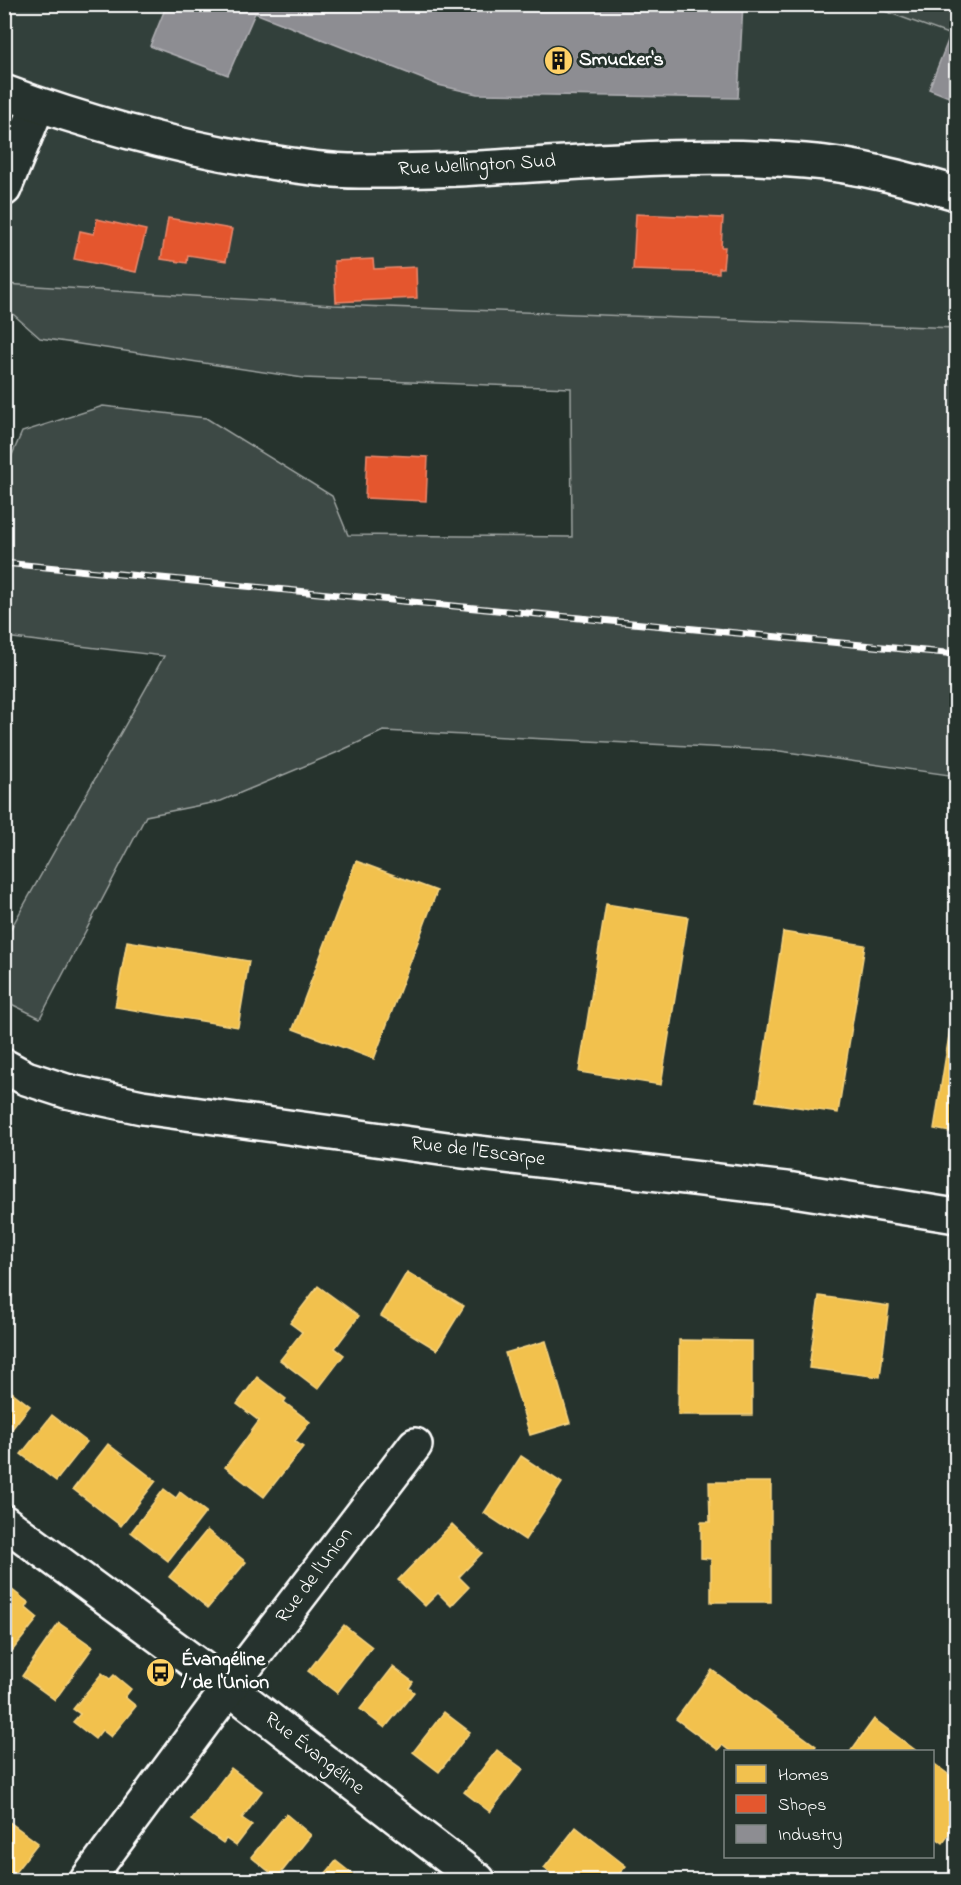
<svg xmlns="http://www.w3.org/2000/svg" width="961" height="1885" font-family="'Indie Flower',sans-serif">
  <rect width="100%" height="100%" fill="#26332d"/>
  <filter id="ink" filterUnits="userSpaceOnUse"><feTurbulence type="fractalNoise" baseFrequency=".0167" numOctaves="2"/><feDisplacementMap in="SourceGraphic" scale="12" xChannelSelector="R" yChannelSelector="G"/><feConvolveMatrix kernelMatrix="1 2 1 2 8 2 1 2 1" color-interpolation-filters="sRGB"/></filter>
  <g filter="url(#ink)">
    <!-- built -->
    <polygon fill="#333f3a" points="5,5 956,5 956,328 333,305 5,284 4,189 38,105 5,92"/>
    <!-- green -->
    <g fill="#3e4944" stroke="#9ea4a2" stroke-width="1.5">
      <polygon points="868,5 956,5 956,37"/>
      <polygon points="5,284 333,305 956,328 956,776 773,750 383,731 338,752 221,801 146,816 40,1018 5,1001 5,939 164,656 5,637 5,471 22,432 103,406 206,418 332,496 348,535 572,537 571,388 303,378 40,338 5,307"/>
    </g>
    <!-- homes -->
    <g fill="#f2c14e" stroke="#f6d483" stroke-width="1.5">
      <polygon points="356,861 437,891 374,1059 293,1029"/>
      <polygon points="606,904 688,917 661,1085 579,1072"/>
      <polygon points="783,932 865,945 838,1113 757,1101"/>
      <polygon points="127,941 249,961 238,1027 115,1007"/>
      <polygon points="956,992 956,1133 934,1129"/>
      <polygon points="407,1272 464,1306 437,1350 381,1316"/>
      <polygon points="318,1286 359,1316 335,1348 344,1355 318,1389 280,1360 302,1332 290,1323"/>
      <polygon points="819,1296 889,1306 880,1377 809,1368"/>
      <polygon points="679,1340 752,1341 752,1415 678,1415"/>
      <polygon points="546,1341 570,1423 530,1435 505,1353"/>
      <polygon points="257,1377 286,1399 284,1402 310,1422 295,1441 303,1447 264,1497 225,1467 259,1421 237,1404"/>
      <polygon points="4,1386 30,1406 4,1439"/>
      <polygon points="52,1415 87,1442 56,1481 21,1454"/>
      <polygon points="108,1444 156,1481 121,1526 73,1489"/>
      <polygon points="521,1456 562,1483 525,1540 484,1513"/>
      <polygon points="709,1482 771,1482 771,1602 711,1602 711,1559 701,1558 701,1522 710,1522"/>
      <polygon points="164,1489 176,1498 180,1492 206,1512 168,1561 131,1532"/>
      <polygon points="452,1524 482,1553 459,1577 469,1587 451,1606 438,1593 425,1606 398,1580"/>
      <polygon points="207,1530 246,1562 208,1608 169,1577"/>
      <polygon points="11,1589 29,1603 26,1608 38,1618 9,1655 4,1651 4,1591 8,1594"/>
      <polygon points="59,1623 93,1647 55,1700 22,1676"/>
      <polygon points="344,1625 372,1647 337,1693 308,1671"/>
      <polygon points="393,1667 413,1682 409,1688 414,1692 385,1728 360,1709"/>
      <polygon points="712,1670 816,1746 812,1752 731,1752 722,1745 718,1750 676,1719"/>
      <polygon points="102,1673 110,1679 114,1675 131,1689 125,1697 136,1706 111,1737 102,1730 95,1739 73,1722 80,1714 73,1709"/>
      <polygon points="444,1712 470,1732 439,1772 413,1752"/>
      <polygon points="874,1719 918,1752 850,1752"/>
      <polygon points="497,1750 523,1769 490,1812 464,1792"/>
      <polygon points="932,1762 956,1780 956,1825 943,1843 932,1835"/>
      <polygon points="231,1768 262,1791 242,1818 252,1825 236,1846 226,1839 223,1843 191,1820"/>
      <polygon points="286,1814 311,1835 277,1878 251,1857"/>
      <polygon points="4,1818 38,1843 9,1880 4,1880"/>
      <polygon points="576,1827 626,1866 614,1880 560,1880 544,1868"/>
      <polygon points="336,1861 360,1880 320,1880"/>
    </g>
    <!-- shops -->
    <g fill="#e4572e" stroke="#ec896d" stroke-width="1.5">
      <polygon points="636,214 723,218 721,247 725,247 723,268 719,268 719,273 633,270"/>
      <polygon points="168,218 232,229 226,261 188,255 187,263 161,259"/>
      <polygon points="97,219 146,230 136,272 74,259 80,231 94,234"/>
      <polygon points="373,259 374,269 416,267 417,298 336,302 334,261"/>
      <polygon points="367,454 428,457 426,501 365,498"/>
    </g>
    <!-- industry -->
    <g fill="#8d8d92" stroke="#afafb3" stroke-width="1.5">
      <polygon points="167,4 743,4 738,98 477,94 438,85 255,13 228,75 150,46"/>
      <polygon points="951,33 956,35 956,100 929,89"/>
    </g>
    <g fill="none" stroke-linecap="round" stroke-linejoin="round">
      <defs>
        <g id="minor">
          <polyline points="4,189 38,105"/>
          <polyline points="4,1066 26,1078 66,1091 142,1107 462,1151 787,1189 956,1216"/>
          <polyline points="4,1522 229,1688 478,1880"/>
          <polyline points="87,1880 229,1688 415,1445"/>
        </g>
        <path id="major" d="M4 92C87 123 171 145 257 160 291 165 324 171 359 171 507 173 656 148 805 161 857 165 907 179 956 193"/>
      </defs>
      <!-- minor casing -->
      <use href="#minor" stroke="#fff" stroke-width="38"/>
      <!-- major casing -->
      <use href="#major" stroke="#fff" stroke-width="38"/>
      <!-- minor -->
      <use href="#minor" stroke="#26332d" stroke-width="33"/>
      <!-- major -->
      <use href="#major" stroke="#26332d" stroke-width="33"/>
      <defs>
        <polyline id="rail" points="4,563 956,654"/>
      </defs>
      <!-- rail casing -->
      <use href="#rail" stroke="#fff" stroke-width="7"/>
      <!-- rail -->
      <use href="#rail" stroke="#26332d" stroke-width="4.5" stroke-dasharray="14" stroke-linecap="butt"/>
    </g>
  </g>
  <!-- icons -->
  <defs>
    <symbol id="building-disc" viewBox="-11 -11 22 22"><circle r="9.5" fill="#ffd166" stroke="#26332d"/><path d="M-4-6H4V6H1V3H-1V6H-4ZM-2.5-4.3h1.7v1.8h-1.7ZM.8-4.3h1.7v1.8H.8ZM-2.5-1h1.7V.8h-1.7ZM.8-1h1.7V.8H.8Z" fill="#111"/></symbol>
    <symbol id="bus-disc" viewBox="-11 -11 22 22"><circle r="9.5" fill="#ffd166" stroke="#26332d"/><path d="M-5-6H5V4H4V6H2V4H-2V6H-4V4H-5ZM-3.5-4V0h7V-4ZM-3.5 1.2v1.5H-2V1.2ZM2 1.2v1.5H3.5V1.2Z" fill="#111"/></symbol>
  </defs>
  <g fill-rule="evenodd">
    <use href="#building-disc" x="542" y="44" width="33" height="33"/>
    <use href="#bus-disc" x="144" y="1656" width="33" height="33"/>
  </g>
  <g text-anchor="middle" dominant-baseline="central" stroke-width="6" stroke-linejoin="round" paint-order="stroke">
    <!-- poi labels -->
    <g font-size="20" font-weight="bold" fill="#fff" stroke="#26332d" text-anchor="start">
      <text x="579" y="60">Smucker's</text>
      <text x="181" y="1660">Évangéline<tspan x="181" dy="23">/ de l'Union</tspan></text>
    </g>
    <!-- street labels -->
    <g font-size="20" fill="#fff" stroke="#26332d">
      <text transform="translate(477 166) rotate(-3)">Rue Wellington Sud</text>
      <text transform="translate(478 1152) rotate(7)">Rue de l'Escarpe</text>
      <text transform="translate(315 1576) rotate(-53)">Rue de l'Union</text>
      <text transform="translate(314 1754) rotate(38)">Rue Évangéline</text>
    </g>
  </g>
  <!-- margin -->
  <rect width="961" height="1885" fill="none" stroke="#26332d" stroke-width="24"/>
  <rect x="12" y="12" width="937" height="1861" fill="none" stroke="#fff" stroke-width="2" filter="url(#ink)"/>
  <!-- legend -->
  <rect x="724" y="1750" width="210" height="108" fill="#26332d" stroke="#7d8581" stroke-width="1.5"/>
  <rect x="736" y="1765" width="30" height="18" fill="#f2c14e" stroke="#7d8581" stroke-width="1.5"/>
  <text x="778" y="1780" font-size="18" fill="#ffffff">Homes</text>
  <rect x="736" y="1795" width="30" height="18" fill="#e4572e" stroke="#7d8581" stroke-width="1.5"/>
  <text x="778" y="1810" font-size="18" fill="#ffffff">Shops</text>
  <rect x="736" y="1825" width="30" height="18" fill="#8d8d92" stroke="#7d8581" stroke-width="1.5"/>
  <text x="778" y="1840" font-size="18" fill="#ffffff">Industry</text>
</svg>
